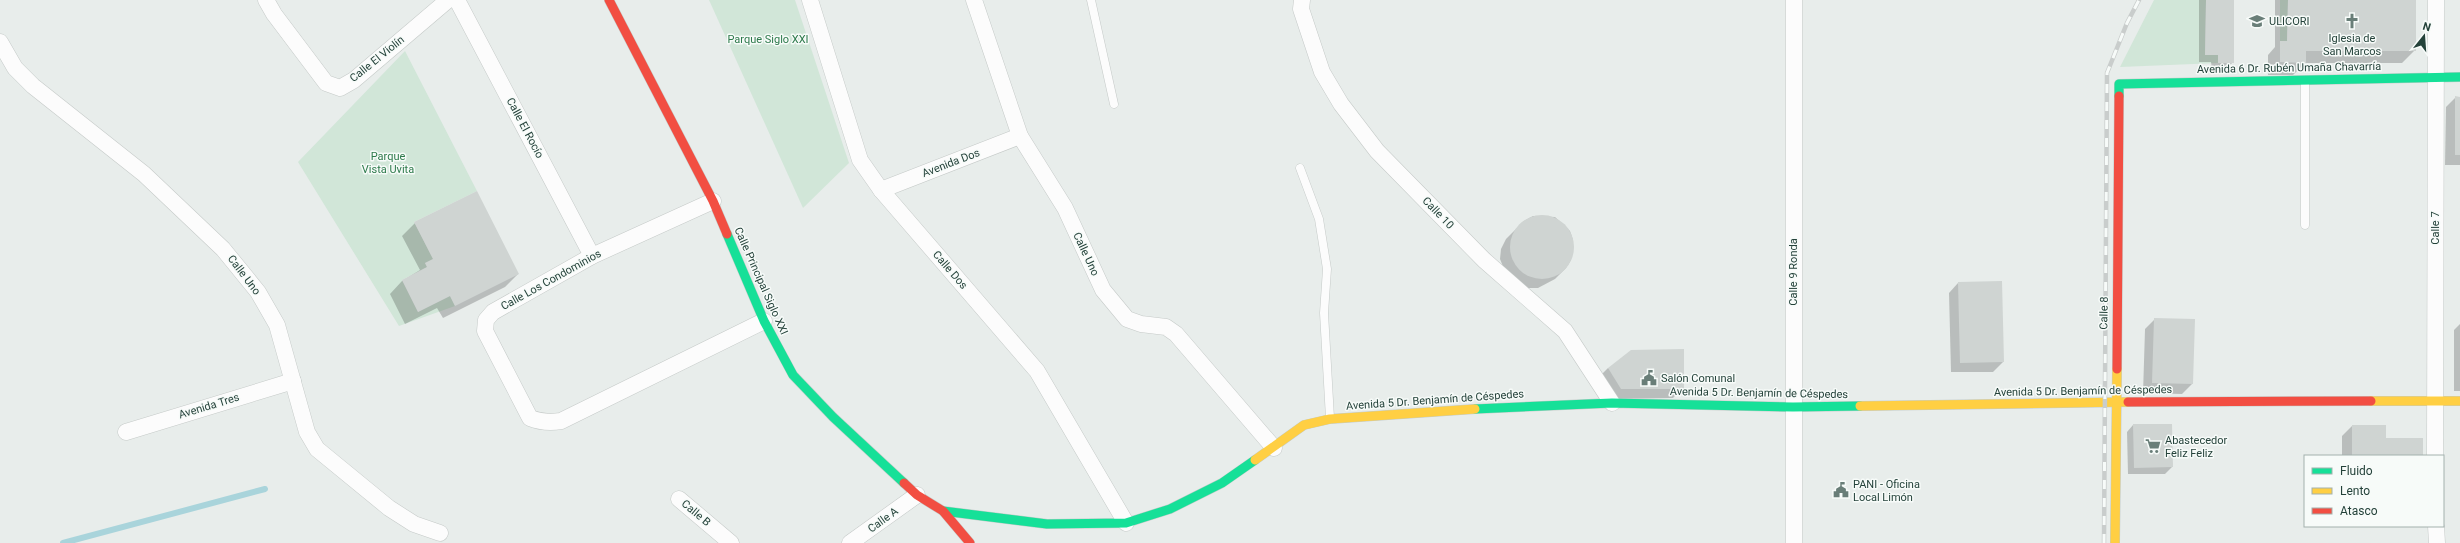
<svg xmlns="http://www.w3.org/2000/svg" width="2460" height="543" font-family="Roboto,sans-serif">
  <rect width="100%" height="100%" fill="#e8edeb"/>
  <!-- green -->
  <g fill="#d1e6d8">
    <polygon points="709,0 795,0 849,163 803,208"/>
    <polygon points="2154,0 2206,0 2205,55 2218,55 2218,63 2120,67"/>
    <polygon points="2280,0 2288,0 2287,41 2280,41"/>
    <polygon points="405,51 477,191 414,222 433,259 425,263 427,267 402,280 418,312 450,296 455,306 399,326 298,162"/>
  </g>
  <!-- shadow -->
  <g fill="#0003">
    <polygon points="2199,0 2233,0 2233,62 2226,69 2212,69 2211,62 2199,62"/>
    <polygon points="2275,0 2415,0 2415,50 2402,63 2305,63 2293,75 2268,75 2268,55 2275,47"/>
    <polygon points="2456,97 2460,98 2460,165 2445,165 2446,107"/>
    <polygon points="1533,216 1555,217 1570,231 1573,240 1571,260 1566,268 1555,279 1538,288 1527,288 1508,279 1500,259 1501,249 1506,239 1524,221"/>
    <polygon points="415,223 518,274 505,287 443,318 437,308 405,324 390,294 402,281 420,270 402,236"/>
    <polygon points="1958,283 2003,362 1993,372 1951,372 1949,293"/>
    <polygon points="2155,319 2192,384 2182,394 2143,393 2145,329"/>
    <polygon points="2460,324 2460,391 2454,391 2454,330"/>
    <polygon points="1608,368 1683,388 1673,398 1611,399 1598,378"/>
    <polygon points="2133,425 2172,467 2165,474 2128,474 2127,432"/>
    <polygon points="2352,426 2422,456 2342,456 2342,436"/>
  </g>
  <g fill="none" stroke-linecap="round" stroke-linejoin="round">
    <!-- stream -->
    <polyline stroke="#a9d4db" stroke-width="6" points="63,543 265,489"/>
  </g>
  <!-- building -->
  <g fill="#cfd4d2">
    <polygon points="2206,0 2234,0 2234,63 2218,63 2218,55 2205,55"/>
    <polygon points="2288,0 2416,0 2416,51 2306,51 2306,63 2280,62 2280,41 2287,41"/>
    <polygon points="2455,96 2460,97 2460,155 2455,155"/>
    <polygon points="477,191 519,274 455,306 450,296 418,312 402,280 427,267 425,263 433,259 414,222"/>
    <circle cx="1542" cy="247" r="32"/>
    <polygon points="2002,281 2004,362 1960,363 1958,282"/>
    <polygon points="2154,318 2195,319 2193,384 2152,383"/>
    <polygon points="1684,349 1684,389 1621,389 1608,368 1631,350"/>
    <polygon points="2133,424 2172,424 2173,467 2134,468"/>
    <polygon points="2352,425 2386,425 2386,438 2423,438 2423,456 2352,456"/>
  </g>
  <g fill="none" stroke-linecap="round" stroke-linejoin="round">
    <defs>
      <g id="lane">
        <polyline points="1091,0 1114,104"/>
        <polyline points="2305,81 2305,225"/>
        <polyline points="1300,168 1319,219 1327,269 1324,313 1330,418"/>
      </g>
      <g id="street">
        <polyline points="266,0 274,14 326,83 340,88 354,80 448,0"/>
        <polyline points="457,0 592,256"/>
        <polyline points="810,0 860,160 881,190 1037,371 1126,523"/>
        <polyline points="974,0 1020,136 1065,208 1103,290 1127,319 1141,324 1166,327 1176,334 1274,448"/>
        <polyline points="1302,0 1301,9 1322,72 1341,104 1377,151 1484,260 1565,331 1612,403"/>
        <polyline points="1794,0 1794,543"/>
        <polyline points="0,42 15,68 33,86 144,174 223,249 258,292 277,325 307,432 317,449 389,508 414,524 440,533"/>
        <polyline points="881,190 1020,136"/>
        <path d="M713 201 592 256 493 312 486 320 485 331 530 418C540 422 549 423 561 421L764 321"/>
        <polyline points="126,432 293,381"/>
        <polyline points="2435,456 2436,0"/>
        <polyline points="679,499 731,543"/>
        <polyline points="2436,526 2437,543"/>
        <polyline points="850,543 917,495"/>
      </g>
      <g id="fast">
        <polyline points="2119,96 2119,84 2460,77"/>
        <polyline points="727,234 764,321 793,375 833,417 904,483"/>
        <polyline points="1475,409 1612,403 1793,407 1860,406"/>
        <polyline points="943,511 1047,524 1126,523 1170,509 1222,483 1255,460"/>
      </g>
      <g id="slow">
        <polyline points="2371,401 2460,401"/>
        <polyline points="1860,406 2128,402"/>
        <polyline points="1255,460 1304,425 1330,419 1475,409"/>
        <polyline points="2115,543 2117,369"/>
      </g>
      <g id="jam">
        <polyline points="609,0 713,201 727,234"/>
        <polyline points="2117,369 2119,96"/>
        <polyline points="2128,402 2371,401"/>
        <polyline points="904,483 917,495 943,511 970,543"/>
      </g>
    </defs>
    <!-- lane casing -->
    <use href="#lane" stroke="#c5cac8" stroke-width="9"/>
    <!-- street casing -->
    <use href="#street" stroke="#c5cac8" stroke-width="17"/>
    <!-- fast casing -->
    <use href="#fast" stroke="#c3cbc8" stroke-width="10"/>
    <!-- slow casing -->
    <use href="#slow" stroke="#c3cbc8" stroke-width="10"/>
    <!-- jam casing -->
    <use href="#jam" stroke="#c3cbc8" stroke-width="10"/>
    <!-- lane -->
    <use href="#lane" stroke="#fcfcfc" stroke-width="8"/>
    <!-- street -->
    <use href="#street" stroke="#fcfcfc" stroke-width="16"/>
    <!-- fast -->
    <use href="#fast" stroke="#16e098" stroke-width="9"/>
    <!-- slow -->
    <use href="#slow" stroke="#ffcf43" stroke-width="9"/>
    <!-- jam -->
    <use href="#jam" stroke="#f24e42" stroke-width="9"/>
    <defs>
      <polyline id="rail" points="2104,543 2107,73 2127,23 2139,0"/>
    </defs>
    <!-- rail casing -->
    <use href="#rail" stroke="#c9cdcc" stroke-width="4.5"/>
    <!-- rail -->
    <use href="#rail" stroke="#f7fbf9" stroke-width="3" stroke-dasharray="9" stroke-linecap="butt"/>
  </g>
  <!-- icons -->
  <defs>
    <symbol id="university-bare" viewBox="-9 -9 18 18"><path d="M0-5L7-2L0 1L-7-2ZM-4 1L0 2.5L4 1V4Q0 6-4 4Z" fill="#697e78" stroke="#f7fbf9" stroke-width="2.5" paint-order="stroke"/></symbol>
    <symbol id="church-bare" viewBox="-9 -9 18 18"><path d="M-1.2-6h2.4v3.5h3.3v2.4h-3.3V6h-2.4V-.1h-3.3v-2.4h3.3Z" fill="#697e78" stroke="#f7fbf9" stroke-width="2.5" paint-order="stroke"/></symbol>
    <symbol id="civic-bare" viewBox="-9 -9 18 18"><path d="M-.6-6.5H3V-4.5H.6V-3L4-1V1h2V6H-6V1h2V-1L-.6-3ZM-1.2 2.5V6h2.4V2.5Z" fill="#697e78" stroke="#f7fbf9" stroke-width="2.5" paint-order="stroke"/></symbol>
    <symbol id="supermarket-bare" viewBox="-9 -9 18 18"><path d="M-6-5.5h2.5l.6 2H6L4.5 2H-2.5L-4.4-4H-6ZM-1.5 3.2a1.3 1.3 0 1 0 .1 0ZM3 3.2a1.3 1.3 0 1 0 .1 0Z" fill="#697e78" stroke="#f7fbf9" stroke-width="2.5" paint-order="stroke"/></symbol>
  </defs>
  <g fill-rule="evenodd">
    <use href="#university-bare" x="2246" y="10" width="22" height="22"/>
    <use href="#church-bare" x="2341" y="10" width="22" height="22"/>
    <use href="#civic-bare" x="1638" y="367" width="22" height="22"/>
    <use href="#supermarket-bare" x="2142" y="435" width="22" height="22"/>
    <use href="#civic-bare" x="1830" y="479" width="22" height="22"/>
  </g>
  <g text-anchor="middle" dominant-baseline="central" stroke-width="3" stroke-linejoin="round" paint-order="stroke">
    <!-- poi labels -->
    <g font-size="11" fill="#24423a" stroke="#f7fbf9" text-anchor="start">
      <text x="2269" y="21">ULICORI</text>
      <text x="2352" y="38" text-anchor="middle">Iglesia de<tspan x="2352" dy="13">San Marcos</tspan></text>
      <text x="1661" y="378">Salón Comunal</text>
      <text x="2165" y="440">Abastecedor<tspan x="2165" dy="13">Feliz Feliz</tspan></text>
      <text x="1853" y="484">PANI - Oficina<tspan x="1853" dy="13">Local Limón</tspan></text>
    </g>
    <!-- park labels -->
    <g font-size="11" fill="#2d7a4b" stroke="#f7fbf9">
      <text x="768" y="39">Parque Siglo XXI</text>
      <text x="388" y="156">Parque<tspan x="388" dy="13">Vista Uvita</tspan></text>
    </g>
    <!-- street labels -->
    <g font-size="11" fill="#24423a" stroke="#f7fbf9">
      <text transform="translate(377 59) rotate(-39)">Calle El Violín</text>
      <text transform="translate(2289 68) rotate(-1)">Avenida 6 Dr. Rubén Umaña Chavarría</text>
      <text transform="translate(525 128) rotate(62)">Calle El Rocío</text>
      <text transform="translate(951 163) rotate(-21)">Avenida Dos</text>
      <text transform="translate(1438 213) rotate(46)">Calle 10</text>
      <text transform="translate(2435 228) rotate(-90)">Calle 7</text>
      <text transform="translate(1086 254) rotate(65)">Calle Uno</text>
      <text transform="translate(950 270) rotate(49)">Calle Dos</text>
      <text transform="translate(1793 272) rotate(-90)">Calle 9 Ronda</text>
      <text transform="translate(244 275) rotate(53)">Calle Uno</text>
      <text transform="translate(551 280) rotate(-29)">Calle Los Condominios</text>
      <text transform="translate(761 281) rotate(66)">Calle Principal Siglo XXI</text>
      <text transform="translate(2104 313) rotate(-89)">Calle 8</text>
      <text transform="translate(2083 391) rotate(-1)">Avenida 5 Dr. Benjamín de Céspedes</text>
      <text transform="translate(1759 393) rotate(1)">Avenida 5 Dr. Benjamín de Céspedes</text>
      <text transform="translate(1435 400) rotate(-4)">Avenida 5 Dr. Benjamín de Céspedes</text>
      <text transform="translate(209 406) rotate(-17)">Avenida Tres</text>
      <text transform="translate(696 513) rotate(40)">Calle B</text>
      <text transform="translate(883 520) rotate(-36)">Calle A</text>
    </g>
  </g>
  <!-- legend -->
  <rect x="2304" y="455" width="140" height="72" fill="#f7fbf9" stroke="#a3b1ad"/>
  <rect x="2312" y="468" width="20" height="6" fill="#16e098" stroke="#a3b1ad"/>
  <text x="2340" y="475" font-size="12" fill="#24423a">Fluido</text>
  <rect x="2312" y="488" width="20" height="6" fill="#ffcf43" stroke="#a3b1ad"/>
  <text x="2340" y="495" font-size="12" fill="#24423a">Lento</text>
  <rect x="2312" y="508" width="20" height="6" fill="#f24e42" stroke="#a3b1ad"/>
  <text x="2340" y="515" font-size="12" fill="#24423a">Atasco</text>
  <!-- north arrow -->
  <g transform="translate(2424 36) rotate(17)" stroke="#f7fbf9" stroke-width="3" paint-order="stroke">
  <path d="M0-3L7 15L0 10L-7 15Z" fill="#24423a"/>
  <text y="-6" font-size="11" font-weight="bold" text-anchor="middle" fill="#24423a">N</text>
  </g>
</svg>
